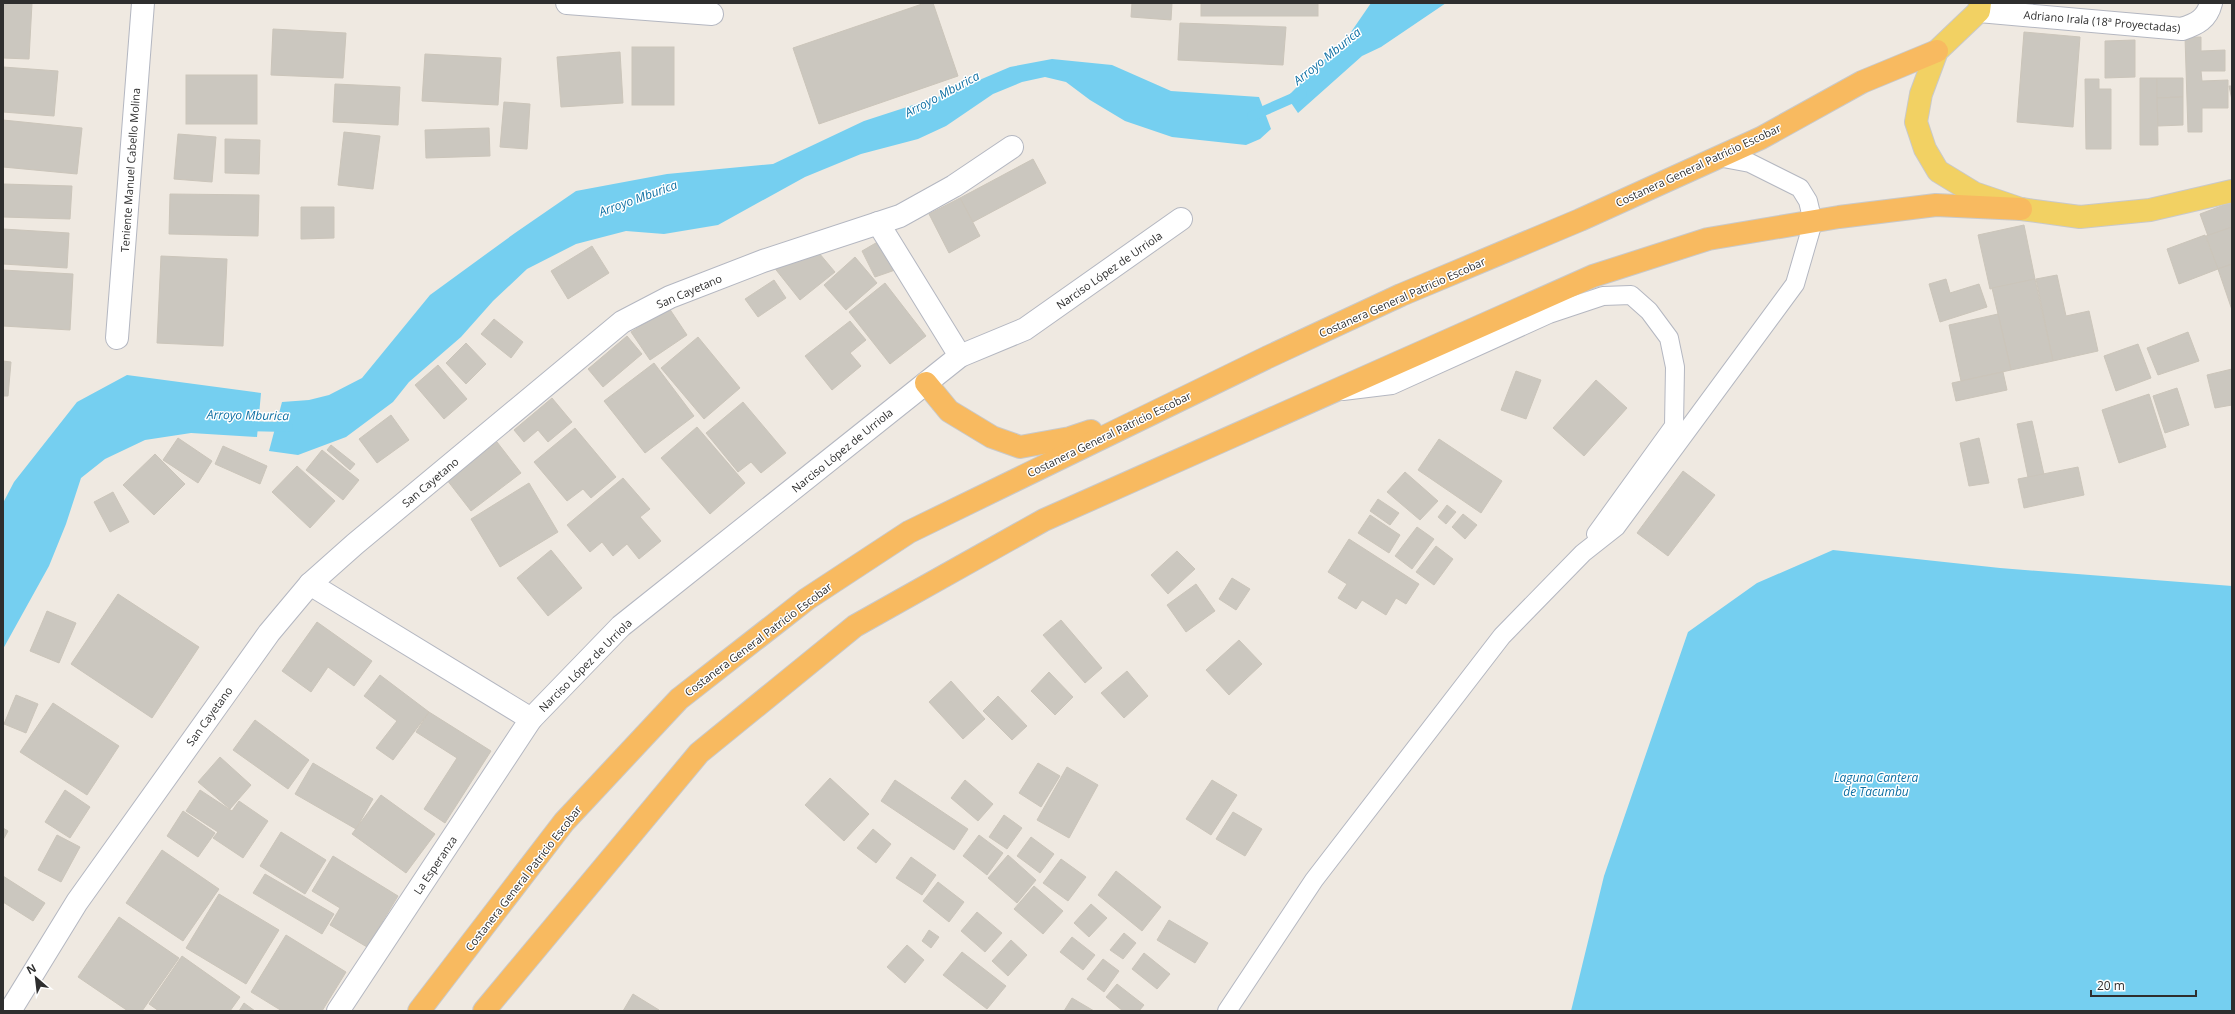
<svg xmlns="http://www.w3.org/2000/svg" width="2235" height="1014" font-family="'Open Sans',sans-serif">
  <rect width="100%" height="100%" fill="#efe9e1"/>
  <!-- water -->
  <g fill="#75cff0">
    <polygon points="1371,3 1446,3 1381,47 1362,56 1298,113 1287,97 1349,35"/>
    <polygon points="1052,59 1112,65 1171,91 1259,97 1271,129 1260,139 1246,145 1172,137 1125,121 1090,100 1066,82 1045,77 1022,82 993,94 946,126 918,139 861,154 805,177 718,225 664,234 626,231 576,244 527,269 493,301 461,337 409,382 393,402 346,437 298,455 269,451 282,402 309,400 329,395 362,378 430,295 515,233 576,191 667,174 773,164 864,121 944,95 1010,67"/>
    <polygon points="127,375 261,393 257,437 191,433 145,440 105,459 81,478 66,524 49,566 3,649 3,503 14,482 77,402"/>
    <polygon points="1833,550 2000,568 2232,586 2232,1011 1571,1011 1604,876 1688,632 1757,583"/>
  </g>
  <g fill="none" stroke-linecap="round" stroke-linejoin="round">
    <!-- stream -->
    <g stroke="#75cff0" stroke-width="10">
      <polyline points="1252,116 1302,94"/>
      <polyline points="244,426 288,427"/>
    </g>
  </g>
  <!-- building -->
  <g fill="#cbc7bf" stroke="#cbc5ba">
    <polygon points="3,3 32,3 29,59 3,58"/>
    <polygon points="925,3 933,3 958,76 819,124 793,48"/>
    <polygon points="1132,3 1172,3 1171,20 1131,17"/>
    <rect x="1201" y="3" width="117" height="13"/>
    <polygon points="1180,23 1286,27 1283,65 1178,60"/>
    <polygon points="273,29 346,33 343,78 271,75"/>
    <polygon points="2024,32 2080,37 2073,127 2017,122"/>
    <polygon points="2185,37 2201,37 2201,51 2225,50 2225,71 2201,71 2202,81 2228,80 2228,108 2202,108 2202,132 2188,132"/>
    <polygon points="2135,40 2135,77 2105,78 2105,41"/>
    <rect x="632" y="47" width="42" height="58"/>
    <polygon points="620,52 623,103 561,107 557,57"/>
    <polygon points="425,54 501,58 498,105 422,101"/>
    <polygon points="3,67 58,71 54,116 3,112"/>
    <rect x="186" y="75" width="71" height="49"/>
    <polygon points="2140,78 2157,78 2158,145 2140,145"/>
    <polygon points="2157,78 2183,78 2183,97 2157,98"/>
    <polygon points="2085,79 2099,79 2099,89 2111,89 2111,149 2086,149"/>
    <polygon points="335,84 400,87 398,125 333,122"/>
    <polygon points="2229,86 2232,86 2232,100"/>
    <polygon points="2183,97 2183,125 2158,126 2157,98"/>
    <polygon points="504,102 530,104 527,149 500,147"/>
    <polygon points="3,120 82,128 77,174 3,167"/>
    <polygon points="489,128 490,156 426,158 425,130"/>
    <polygon points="344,132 380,136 373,189 338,185"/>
    <polygon points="178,134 216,137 212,182 174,179"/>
    <polygon points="225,139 260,140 259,174 225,173"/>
    <polygon points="1033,159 1046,183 973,222 960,198"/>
    <polygon points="3,184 72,186 70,219 3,217"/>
    <polygon points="170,194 259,195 258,236 169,234"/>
    <polygon points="960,198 980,236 949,253 929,214"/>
    <polygon points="2232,202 2232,227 2208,236 2200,214"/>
    <polygon points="301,207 334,207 334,238 301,239"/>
    <polygon points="2024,225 2035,279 1990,289 1978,235"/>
    <polygon points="2232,227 2232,264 2218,269 2206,236"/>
    <polygon points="3,229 69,233 67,268 3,264"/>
    <polygon points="2205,235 2218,269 2179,284 2167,249"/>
    <polygon points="881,240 898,269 875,277 862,251"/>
    <polygon points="592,246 609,273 568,299 551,271"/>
    <polygon points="819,253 835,272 800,300 773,266"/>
    <polygon points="161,256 227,259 223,346 157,343"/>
    <polygon points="855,257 877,283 846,310 824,285"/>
    <polygon points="2232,264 2232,310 2218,269"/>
    <polygon points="3,270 73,274 70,330 3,326"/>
    <polygon points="2057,275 2066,316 2089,311 2098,351 2053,361 2036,279"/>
    <polygon points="1946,279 1950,293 1979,284 1987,307 1940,322 1929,284"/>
    <polygon points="2035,279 2053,361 2011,370 1992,288"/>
    <polygon points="774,280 786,298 758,317 745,299"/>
    <polygon points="885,283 926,336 890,364 849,312"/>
    <polygon points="669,308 687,335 650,360 631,332"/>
    <polygon points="1998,314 2011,370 1961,381 1949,325"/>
    <polygon points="494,319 523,342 511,358 481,334"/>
    <polygon points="850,321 866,340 850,353 861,366 832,390 805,356"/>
    <polygon points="2188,332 2199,361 2158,375 2147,348"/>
    <polygon points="627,336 642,354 603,387 588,369"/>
    <polygon points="698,337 740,388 704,419 661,368"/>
    <polygon points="466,343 486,364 466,384 446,363"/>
    <polygon points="2138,344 2151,378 2116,391 2104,356"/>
    <polygon points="3,361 11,362 8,396 3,396"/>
    <polygon points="654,363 694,416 645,453 604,401"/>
    <polygon points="438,365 467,399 444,419 415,385"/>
    <polygon points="2232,369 2232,405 2215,408 2207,375"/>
    <polygon points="1516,371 1541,380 1526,419 1501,410"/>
    <polygon points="2003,372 2007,390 1956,401 1952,383"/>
    <polygon points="1596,380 1627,408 1584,456 1553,428"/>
    <polygon points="2177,388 2189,425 2165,433 2153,396"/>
    <polygon points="2149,394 2166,447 2119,463 2102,410"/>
    <polygon points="552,398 572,422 548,442 538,430 524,442 514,430"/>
    <polygon points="743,402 786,453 761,473 751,462 738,472 706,433"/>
    <polygon points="391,415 409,440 377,463 359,439"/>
    <polygon points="2032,421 2045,479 2029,482 2017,424"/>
    <polygon points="697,427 745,483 710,514 661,458"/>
    <polygon points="575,428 616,477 591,498 583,489 567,501 534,462"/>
    <polygon points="178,438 212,461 198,483 163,460"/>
    <polygon points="1979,438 1989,483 1969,486 1960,443"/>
    <polygon points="1439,439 1502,481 1481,513 1418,470"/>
    <polygon points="497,442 521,473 471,511 447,480"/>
    <polygon points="331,445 355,464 350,470 327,450"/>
    <polygon points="223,446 267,466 260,484 215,464"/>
    <polygon points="322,450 359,480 343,500 306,470"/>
    <polygon points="155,454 185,484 154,515 123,485"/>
    <polygon points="297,466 335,501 310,528 272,492"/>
    <polygon points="2078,467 2084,495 2024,508 2018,479"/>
    <polygon points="1683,471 1715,495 1668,556 1637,533"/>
    <polygon points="1405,472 1438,501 1420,520 1387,492"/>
    <polygon points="623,478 650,509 640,517 661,541 639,559 627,544 613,556 602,542 590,552 567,525"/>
    <polygon points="529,483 558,532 500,567 471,519"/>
    <polygon points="113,492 129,522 110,532 94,502"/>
    <polygon points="1378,499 1399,513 1390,525 1370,511"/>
    <polygon points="1447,505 1456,512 1446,524 1438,517"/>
    <polygon points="1463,514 1477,525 1465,539 1452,527"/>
    <polygon points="1370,515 1400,535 1389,553 1358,533"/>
    <polygon points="1417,527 1434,539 1412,569 1395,556"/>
    <polygon points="1349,539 1419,584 1406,604 1396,598 1386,615 1362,600 1356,609 1338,598 1347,584 1328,572"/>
    <polygon points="1436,546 1453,559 1434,585 1416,572"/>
    <polygon points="551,550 582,588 548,616 517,578"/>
    <polygon points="1177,551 1195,569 1168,594 1151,575"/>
    <polygon points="1232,578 1250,589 1236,610 1219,599"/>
    <polygon points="1196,584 1215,611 1186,632 1167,605"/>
    <polygon points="118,594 199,647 152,718 71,664"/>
    <polygon points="47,611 76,623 59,663 30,651"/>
    <polygon points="1061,620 1102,668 1085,683 1043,635"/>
    <polygon points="317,622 372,661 354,686 328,667 311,692 282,671"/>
    <polygon points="1239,640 1262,664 1229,695 1206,670"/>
    <polygon points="1127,671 1148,696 1124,718 1101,693"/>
    <polygon points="1049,672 1073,697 1055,715 1031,691"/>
    <polygon points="380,675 429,712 393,760 376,748 397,721 364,696"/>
    <polygon points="951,681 985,719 963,739 929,702"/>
    <polygon points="16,695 38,704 26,733 4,724"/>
    <polygon points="998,696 1027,726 1012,740 983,711"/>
    <polygon points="53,703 119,746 87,795 20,752"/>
    <polygon points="429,712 491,751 445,823 424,809 457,758 416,732"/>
    <polygon points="255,720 309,760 288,789 233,750"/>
    <polygon points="220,757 251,785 230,809 198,782"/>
    <polygon points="313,763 373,799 356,829 295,794"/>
    <polygon points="1038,763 1060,776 1041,807 1019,793"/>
    <polygon points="1067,767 1098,785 1069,838 1037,820"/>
    <polygon points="830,778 869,814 844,841 805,805"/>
    <polygon points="895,780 968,829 954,850 881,801"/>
    <polygon points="965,780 993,804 978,821 951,798"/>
    <polygon points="1212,780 1237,795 1211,835 1186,819"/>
    <polygon points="65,790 90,807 70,838 45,822"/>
    <polygon points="200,790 232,811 239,801 268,821 243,858 213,838 218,832 186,811"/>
    <polygon points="381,795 435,834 406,873 352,834"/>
    <polygon points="183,811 215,833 198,857 167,836"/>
    <polygon points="1233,812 1262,829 1245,856 1216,839"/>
    <polygon points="1004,815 1022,828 1007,849 989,837"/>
    <polygon points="3,828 8,831 3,840"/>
    <polygon points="873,829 891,844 876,863 857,848"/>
    <polygon points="281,832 326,860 305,894 260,866"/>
    <polygon points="57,835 80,847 61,882 38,870"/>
    <polygon points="979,835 1003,853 987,875 963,856"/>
    <polygon points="1031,837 1054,854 1040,873 1017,856"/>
    <polygon points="162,850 219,889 183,941 126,903"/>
    <polygon points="1008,855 1036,880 1017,903 988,878"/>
    <polygon points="333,856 398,896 367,947 330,925 340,908 312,891"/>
    <polygon points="911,857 936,875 922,895 896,878"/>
    <polygon points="1061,859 1086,877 1068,901 1043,883"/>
    <polygon points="1116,871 1161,907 1142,931 1098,895"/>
    <polygon points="265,874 334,914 322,934 253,893"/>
    <polygon points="3,876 45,903 33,921 3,902"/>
    <polygon points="938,882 964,902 949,922 923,901"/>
    <polygon points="1034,886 1063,911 1043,934 1014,909"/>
    <polygon points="219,894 279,930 246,984 186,948"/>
    <polygon points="1091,904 1107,918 1089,937 1074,923"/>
    <polygon points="977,912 1002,933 985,952 961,931"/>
    <polygon points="119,917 179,958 142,1011 128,1011 78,977"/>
    <polygon points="1169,920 1208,943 1195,963 1157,940"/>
    <polygon points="929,930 939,937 931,948 922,941"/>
    <polygon points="1124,933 1136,943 1123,959 1110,950"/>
    <polygon points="286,935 346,972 322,1011 282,1011 251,992"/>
    <polygon points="1072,937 1095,955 1083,970 1060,952"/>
    <polygon points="1011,940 1027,955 1008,976 992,961"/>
    <polygon points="907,945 924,960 905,983 887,967"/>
    <polygon points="962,952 1006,986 987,1009 943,975"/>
    <polygon points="1144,953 1170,974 1157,989 1132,969"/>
    <polygon points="182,956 240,997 230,1011 159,1011 149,1004"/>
    <polygon points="1103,959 1119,971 1104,992 1087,979"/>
    <polygon points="1117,984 1144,1005 1139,1011 1123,1011 1106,997"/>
    <polygon points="633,994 659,1010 658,1011 623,1011"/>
    <polygon points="1072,998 1094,1011 1064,1011"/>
    <polygon points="244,1003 255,1011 239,1011"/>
  </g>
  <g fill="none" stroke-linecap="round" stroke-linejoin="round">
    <defs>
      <g id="service">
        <polyline points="1343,391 1392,385 1549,314 1603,296 1631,295 1649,311 1669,338 1675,367 1674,426 1596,534"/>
        <polyline points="1227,1011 1314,880 1502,636 1583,553 1616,527 1795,284 1813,222 1808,201 1800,188 1750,163 1718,157"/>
      </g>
      <g id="minor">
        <polyline points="567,3 712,14"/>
        <path d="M1979 11 2182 29C2197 24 2207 19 2211 3"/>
        <polyline points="878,223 960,356"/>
        <polyline points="117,338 143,3"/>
        <polyline points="310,584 531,719"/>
        <polyline points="10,1011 77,902 269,633 310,584 355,544 622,322 670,297 763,261 900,216 954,186 1012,147"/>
        <polyline points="338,1011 531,719 621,626 960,356 1025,329 1181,219"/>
      </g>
      <polyline id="primary" points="1980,3 1979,11 1937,51 1921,94 1916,122 1925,149 1938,171 1974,193 2021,209 2080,217 2150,210 2232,191"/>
      <g id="trunk">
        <polyline points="926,383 949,411 992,437 1020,447 1070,438 1091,431"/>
        <polyline points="419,1011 564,822 679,699 807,599 909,532 1268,357 1401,295 1580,220 1761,138 1862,82 1937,51"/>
        <polyline points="484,1011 699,753 855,626 1044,520 1593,276 1708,239 1839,217 1936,205 2021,209"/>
      </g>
    </defs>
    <!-- service casing -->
    <use href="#service" stroke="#b4b7c1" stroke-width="20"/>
    <!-- minor casing -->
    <use href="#minor" stroke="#b4b7c1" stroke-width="24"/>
    <!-- primary casing -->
    <use href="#primary" stroke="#c9c9c9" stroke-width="24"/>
    <!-- trunk casing -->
    <use href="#trunk" stroke="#c9c9c9" stroke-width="24"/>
    <!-- service -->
    <use href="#service" stroke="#fff" stroke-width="18"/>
    <!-- minor -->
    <use href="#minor" stroke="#fff" stroke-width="22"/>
    <!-- primary -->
    <use href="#primary" stroke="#f2d163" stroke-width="22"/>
    <!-- trunk -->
    <use href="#trunk" stroke="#f8ba60" stroke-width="22"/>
  </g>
  <g text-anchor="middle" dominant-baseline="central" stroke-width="3" stroke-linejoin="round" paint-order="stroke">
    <!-- street labels -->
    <g font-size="11" fill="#2e2e2e" stroke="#fff">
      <text transform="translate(2102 21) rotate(5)">Adriano Irala (18ª Proyectadas)</text>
      <text transform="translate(1698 165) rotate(-25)">Costanera General Patricio Escobar</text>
      <text transform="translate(130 170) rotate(-86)">Teniente Manuel Cabello Molina</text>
      <text transform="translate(1109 270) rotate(-35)">Narciso López de Urriola</text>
      <text transform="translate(689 291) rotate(-23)">San Cayetano</text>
      <text transform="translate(1402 297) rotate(-24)">Costanera General Patricio Escobar</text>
      <text transform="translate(1109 434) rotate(-26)">Costanera General Patricio Escobar</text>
      <text transform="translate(842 450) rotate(-39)">Narciso López de Urriola</text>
      <text transform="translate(430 482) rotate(-40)">San Cayetano</text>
      <text transform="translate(758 639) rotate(-37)">Costanera General Patricio Escobar</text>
      <text transform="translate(585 665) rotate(-45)">Narciso López de Urriola</text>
      <text transform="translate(209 716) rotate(-54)">San Cayetano</text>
      <text transform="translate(435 865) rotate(-56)">La Esperanza</text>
      <text transform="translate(523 878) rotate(-52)">Costanera General Patricio Escobar</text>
    </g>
    <!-- water labels -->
    <g font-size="12" font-style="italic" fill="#0d6fa3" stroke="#fff">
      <text transform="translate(1327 56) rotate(-39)">Arroyo Mburica</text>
      <text transform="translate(942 94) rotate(-28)">Arroyo Mburica</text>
      <text transform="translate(638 198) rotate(-20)">Arroyo Mburica</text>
      <text transform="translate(248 415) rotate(1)">Arroyo Mburica</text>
      <text x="1876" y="777">Laguna Cantera<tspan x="1876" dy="14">de Tacumbu</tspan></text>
    </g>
  </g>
  <!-- border -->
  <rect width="2235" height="1014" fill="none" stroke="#2e2e2e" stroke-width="8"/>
  <!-- north arrow -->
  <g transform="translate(36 978) rotate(332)" stroke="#ffffff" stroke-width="3" paint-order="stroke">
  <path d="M0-3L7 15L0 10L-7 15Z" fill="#2e2e2e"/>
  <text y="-6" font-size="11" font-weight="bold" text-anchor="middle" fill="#2e2e2e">N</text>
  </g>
  <!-- scale -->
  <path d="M2091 990v6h105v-6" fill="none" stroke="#2e2e2e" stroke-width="2"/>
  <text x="2097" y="990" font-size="12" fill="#2e2e2e" stroke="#ffffff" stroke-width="3" paint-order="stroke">20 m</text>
</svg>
